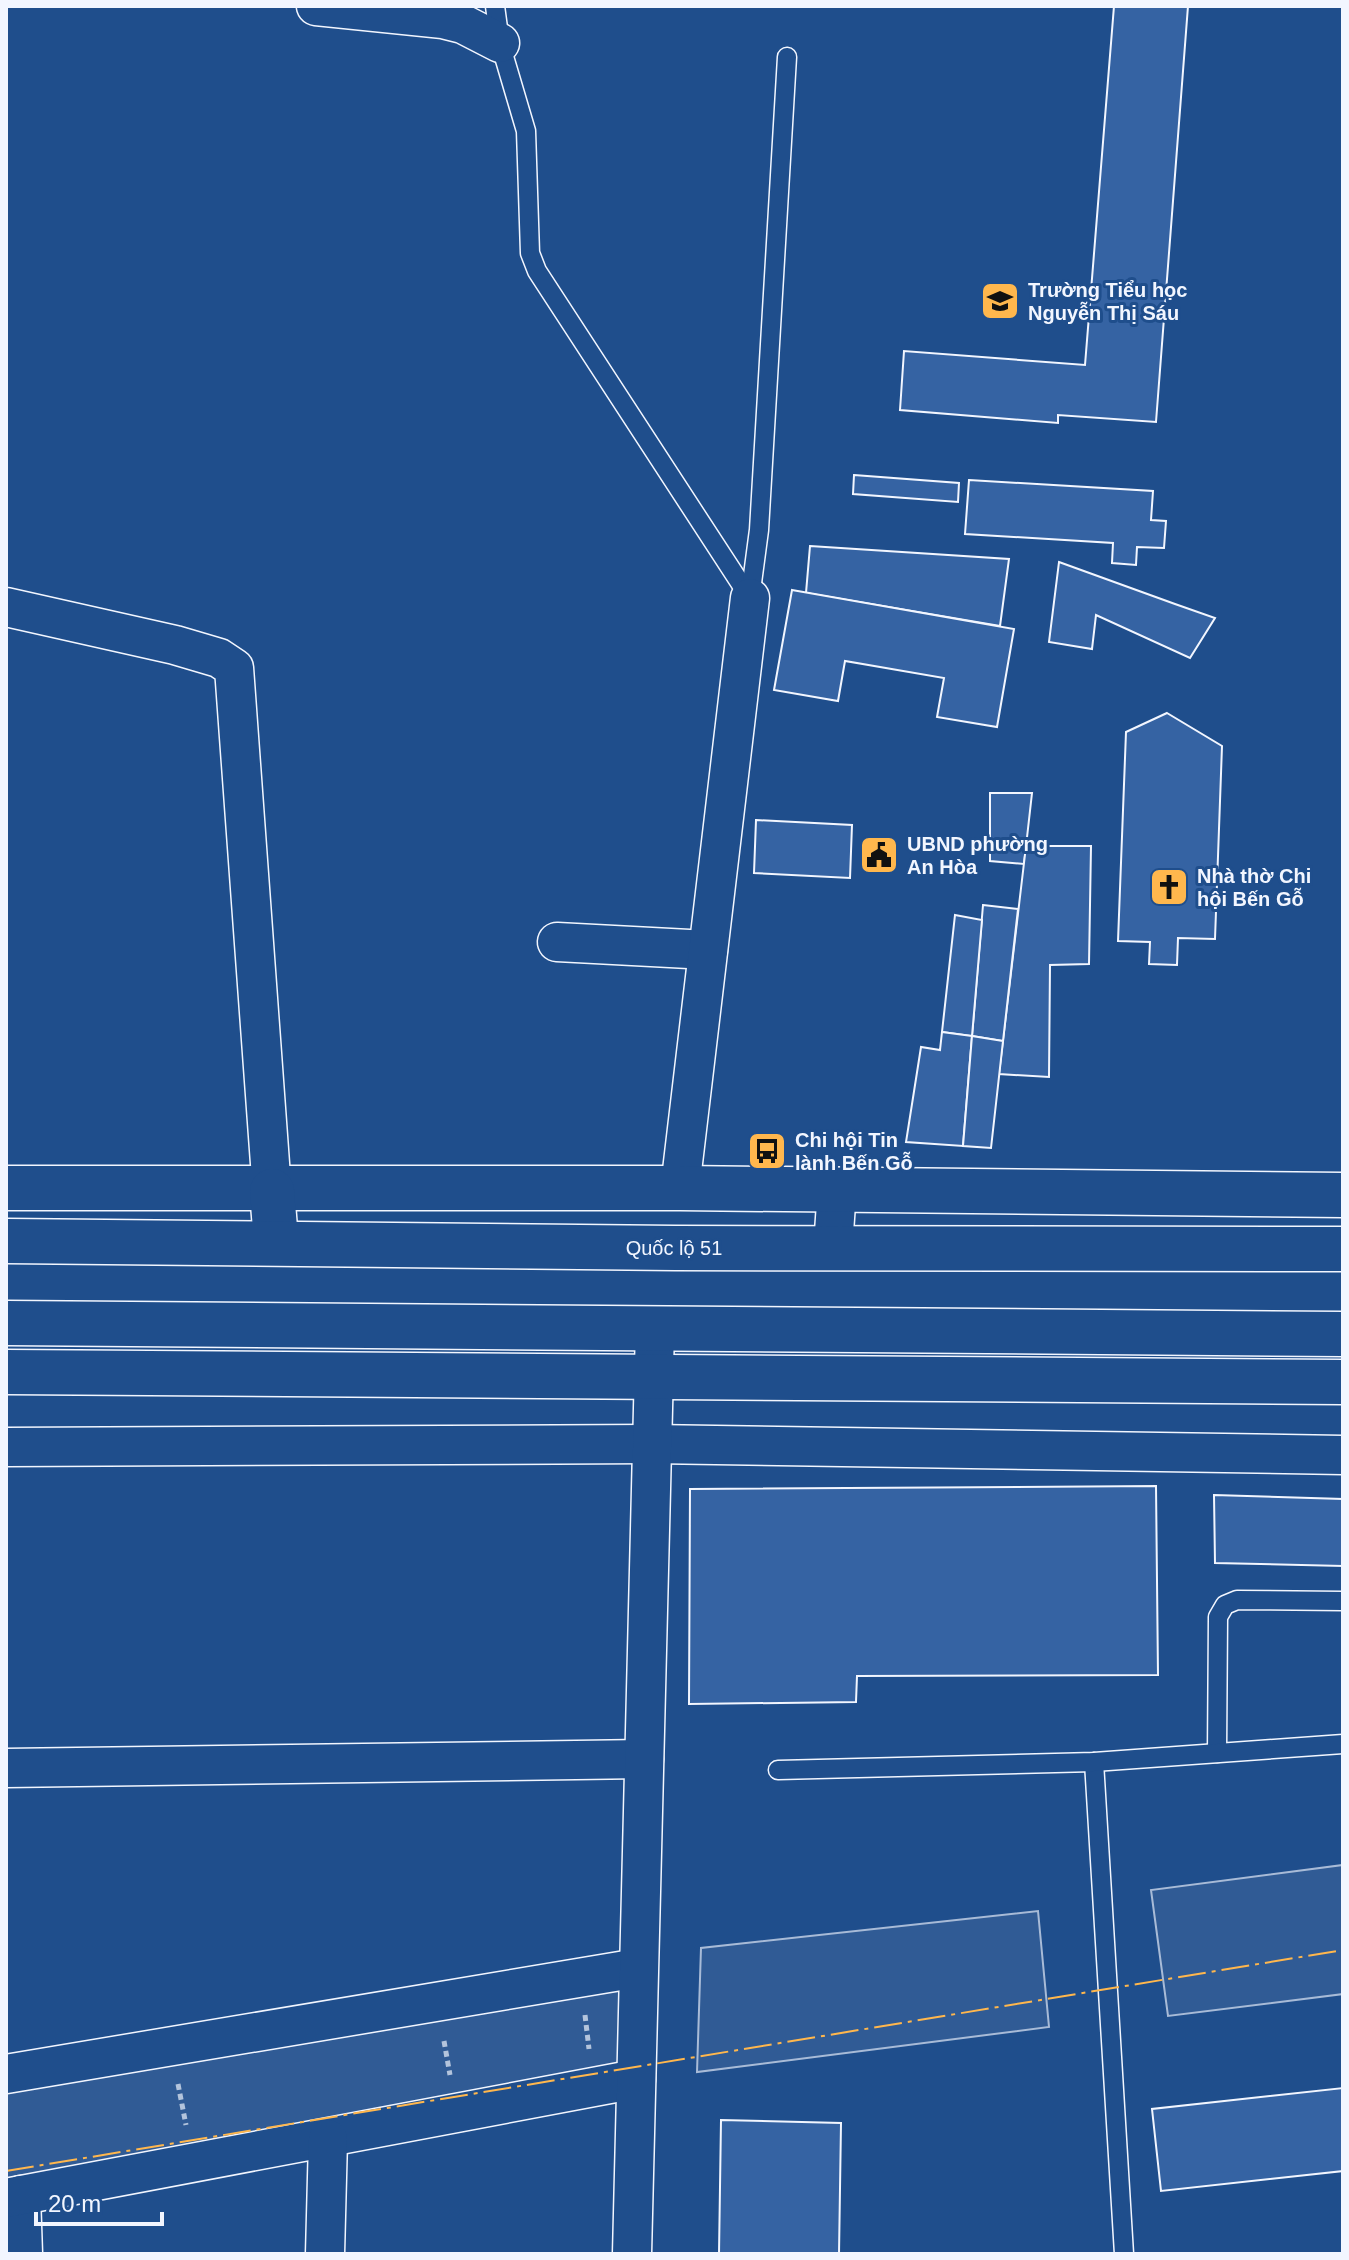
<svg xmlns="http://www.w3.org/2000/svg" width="1349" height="2260" font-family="Helvetica,sans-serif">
  <rect width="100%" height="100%" fill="#1f4e8c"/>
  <!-- green -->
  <g fill="#305b95" stroke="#a8bbd7" stroke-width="2">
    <polygon points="1343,1865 1343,1994 1168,2016 1151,1890"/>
    <polygon points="1038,1911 1049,2027 697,2072 701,1948"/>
    <polygon points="623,1985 622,2068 6,2183 6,2088"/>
  </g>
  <!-- building -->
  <g fill="#3563a3" stroke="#f2f6ff" stroke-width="2">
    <polygon points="1114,6 1188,6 1156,422 1058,415 1058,423 900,410 904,351 1085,365"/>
    <polygon points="854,475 959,483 958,502 853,494"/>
    <polygon points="969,480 1153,491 1151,520 1166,521 1164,548 1137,547 1136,565 1112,563 1113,543 965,534"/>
    <polygon points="810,546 1009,559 1000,626 806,593"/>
    <polygon points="1059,562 1175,604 1215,618 1190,658 1096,615 1092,649 1049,642"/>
    <polygon points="792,590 1014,629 997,727 937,717 944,678 845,661 838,701 774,690"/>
    <polygon points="1167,713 1222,746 1215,939 1178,938 1177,965 1149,964 1150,942 1118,941 1126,732"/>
    <polygon points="990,793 1032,793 1024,864 990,861"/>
    <polygon points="756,820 852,825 850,878 754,873"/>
    <polygon points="1026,846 1091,846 1089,964 1050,965 1049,1077 999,1074"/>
    <polygon points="983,905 1018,909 1003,1041 972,1036"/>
    <polygon points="955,915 982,920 972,1036 942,1032"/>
    <polygon points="942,1032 972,1036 963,1146 906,1142 921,1047 940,1050"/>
    <polygon points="972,1036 1003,1041 991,1148 963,1146"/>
    <polygon points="1156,1486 1158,1675 857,1676 856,1702 689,1704 690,1489"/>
    <polygon points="1214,1495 1343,1499 1343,1566 1215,1563"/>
    <polygon points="1343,2088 1343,2171 1161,2191 1152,2109"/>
    <polygon points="721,2120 841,2123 839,2254 719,2254"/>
  </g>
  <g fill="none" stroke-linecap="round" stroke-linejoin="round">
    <defs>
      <g id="lane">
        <polyline points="495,6 500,43 526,131 530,253 537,271 750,598"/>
        <polyline points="750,598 759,530 787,57"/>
        <polyline points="1217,1753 1218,1617 1225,1605 1237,1600 1343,1601"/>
        <polyline points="1094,1762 1124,2254"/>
        <polyline points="778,1770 1094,1762 1343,1744"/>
      </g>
      <g id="street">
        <polyline points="316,6 443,19 463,24 500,43"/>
        <polyline points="6,607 175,645 219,658 234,668 272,1191"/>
        <polyline points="557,942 708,950"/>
        <polyline points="680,1188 750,598"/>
        <polyline points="833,1247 837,1189"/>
        <polyline points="6,1447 651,1444 1343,1455"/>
        <polyline points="6,1768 644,1759"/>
        <polyline points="6,2074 638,1968"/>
        <polyline points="21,2195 23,2254"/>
        <polyline points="6,2198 636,2079"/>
        <polyline points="325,2254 328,2139"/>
        <polyline points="632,2254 655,1328"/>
      </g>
      <g id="primary">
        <polyline points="6,1188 680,1188 1343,1195"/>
        <polyline points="6,1372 1343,1382"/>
      </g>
      <g id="highway">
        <polyline points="272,1191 276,1241"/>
        <polyline points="6,1241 675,1248 1343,1249"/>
        <polyline points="6,1323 1343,1334"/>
      </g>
    </defs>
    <!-- lane casing -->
    <use href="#lane" stroke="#f2f6ff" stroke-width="21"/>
    <!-- street casing -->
    <use href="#street" stroke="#f2f6ff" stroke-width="41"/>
    <!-- primary casing -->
    <use href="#primary" stroke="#f2f6ff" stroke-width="47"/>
    <!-- highway casing -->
    <use href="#highway" stroke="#f2f6ff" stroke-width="47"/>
    <!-- path -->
    <g stroke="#b3c4dc" stroke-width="5" stroke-dasharray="6 4" stroke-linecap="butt">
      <polyline points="585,2015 589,2049"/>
      <polyline points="444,2041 450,2075"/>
      <polyline points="178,2084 186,2125"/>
    </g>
    <!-- lane -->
    <use href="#lane" stroke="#1f4e8c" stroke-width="18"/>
    <!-- street -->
    <use href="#street" stroke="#1f4e8c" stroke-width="38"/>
    <!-- primary -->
    <use href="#primary" stroke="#1f4e8c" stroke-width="44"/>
    <!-- highway -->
    <use href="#highway" stroke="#1f4e8c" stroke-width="44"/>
    <!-- power -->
    <polyline stroke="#ffb74d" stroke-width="2" stroke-dasharray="28 6 4 6" stroke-linecap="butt" points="6,2171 1343,1950"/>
  </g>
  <!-- icons -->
  <defs>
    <symbol id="school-square" viewBox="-11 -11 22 22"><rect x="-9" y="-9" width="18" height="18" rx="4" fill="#ffb74d" stroke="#1f4e8c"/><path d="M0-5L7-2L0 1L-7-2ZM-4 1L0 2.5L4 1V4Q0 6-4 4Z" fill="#111"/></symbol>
    <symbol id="civic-square" viewBox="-11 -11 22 22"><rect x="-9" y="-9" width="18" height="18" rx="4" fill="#ffb74d" stroke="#1f4e8c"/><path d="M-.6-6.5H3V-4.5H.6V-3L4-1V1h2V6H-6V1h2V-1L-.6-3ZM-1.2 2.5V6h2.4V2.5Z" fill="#111"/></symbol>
    <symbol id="church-square" viewBox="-11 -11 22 22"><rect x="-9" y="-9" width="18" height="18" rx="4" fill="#ffb74d" stroke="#1f4e8c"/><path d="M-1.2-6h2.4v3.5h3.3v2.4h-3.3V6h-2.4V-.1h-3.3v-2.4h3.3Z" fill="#111"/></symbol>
    <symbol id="bus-square" viewBox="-11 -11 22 22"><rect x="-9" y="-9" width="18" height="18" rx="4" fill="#ffb74d" stroke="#1f4e8c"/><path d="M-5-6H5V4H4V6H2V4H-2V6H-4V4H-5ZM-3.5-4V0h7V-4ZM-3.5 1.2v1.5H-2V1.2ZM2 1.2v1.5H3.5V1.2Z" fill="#111"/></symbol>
  </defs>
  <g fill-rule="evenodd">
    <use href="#school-square" x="978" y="279" width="44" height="44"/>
    <use href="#civic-square" x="857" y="833" width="44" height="44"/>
    <use href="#church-square" x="1147" y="865" width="44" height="44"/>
    <use href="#bus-square" x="745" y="1129" width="44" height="44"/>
  </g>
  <g text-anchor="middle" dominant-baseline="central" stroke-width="6" stroke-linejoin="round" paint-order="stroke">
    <!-- poi labels -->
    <g font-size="20" font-weight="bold" fill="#f2f6ff" stroke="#1f4e8c" text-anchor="start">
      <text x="1028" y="290">Trường Tiểu học<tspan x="1028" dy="23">Nguyễn Thị Sáu</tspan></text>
      <text x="907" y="844">UBND phường<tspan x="907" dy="23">An Hòa</tspan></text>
      <text x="1197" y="876">Nhà thờ Chi<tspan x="1197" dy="23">hội Bến Gỗ</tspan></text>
      <text x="795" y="1140">Chi hội Tin<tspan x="795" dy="23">lành Bến Gỗ</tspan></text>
    </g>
    <!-- street labels -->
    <g font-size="20" fill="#f2f6ff" stroke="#1f4e8c">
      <text x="674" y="1248">Quốc lộ 51</text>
    </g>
  </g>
  <!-- border -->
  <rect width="1349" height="2260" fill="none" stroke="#f2f6ff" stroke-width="16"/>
  <!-- scale -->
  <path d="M36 2212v12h126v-12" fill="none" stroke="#f2f6ff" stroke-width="4"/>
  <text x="48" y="2212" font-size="24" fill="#f2f6ff" stroke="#1f4e8c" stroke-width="6" paint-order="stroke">20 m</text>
</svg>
